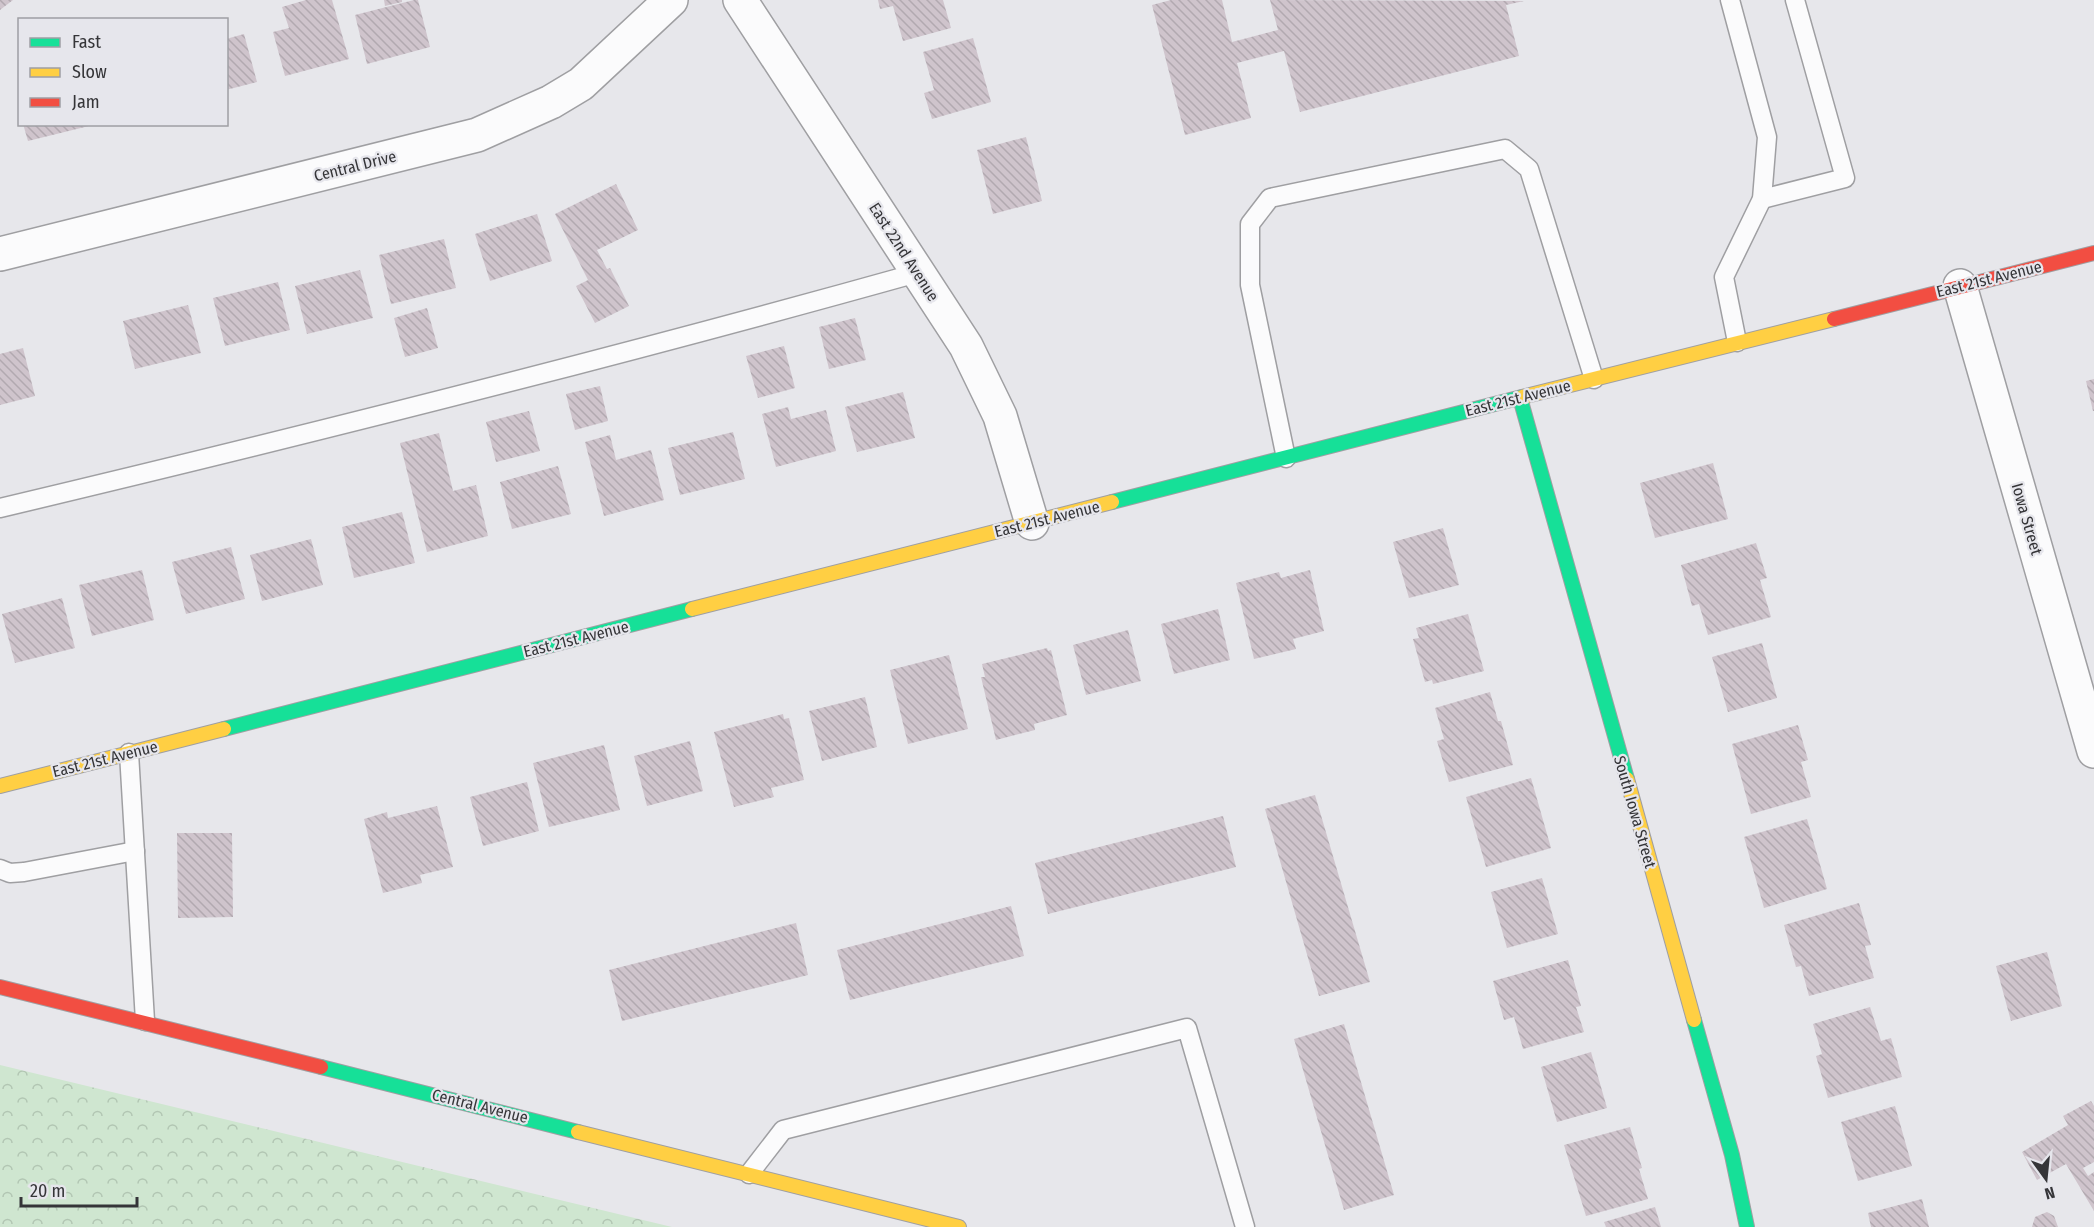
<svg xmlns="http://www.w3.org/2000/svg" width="2094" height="1227" font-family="'Fira Sans Condensed',sans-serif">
  <defs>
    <pattern id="forest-crowns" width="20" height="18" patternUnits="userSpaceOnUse" patternTransform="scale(1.5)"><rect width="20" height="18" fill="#cfe6d0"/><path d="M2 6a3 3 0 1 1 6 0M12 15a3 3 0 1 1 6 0" fill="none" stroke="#b2c6b3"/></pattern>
    <pattern id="building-back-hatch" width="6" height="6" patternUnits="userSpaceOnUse" patternTransform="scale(1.5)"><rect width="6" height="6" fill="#cfc4cc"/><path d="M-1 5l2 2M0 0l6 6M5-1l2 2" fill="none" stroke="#b2a9b0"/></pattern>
  </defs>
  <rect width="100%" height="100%" fill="#e7e7eb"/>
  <!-- forest -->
  <polygon fill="url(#forest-crowns)" points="0,1065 672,1227 0,1227"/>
  <!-- building -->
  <g fill="url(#building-back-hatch)">
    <polygon points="0,0 13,0 0,10"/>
    <polygon points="306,0 332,0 349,59 285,76 273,32 289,28 282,7"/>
    <polygon points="384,0 402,0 402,2 385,6"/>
    <polygon points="414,0 418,0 430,47 367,64 355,15"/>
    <polygon points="878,0 943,0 951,28 903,41 893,6 880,9"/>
    <polygon points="1171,0 1222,0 1232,42 1278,30 1270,0 1524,1 1506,5 1519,56 1300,112 1284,51 1237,63 1251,118 1185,135 1152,5"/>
    <polygon points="244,34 257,82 226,90 226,39"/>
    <polygon points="973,38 991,102 932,119 924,93 934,90 923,52"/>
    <polygon points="23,124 92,124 93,125 28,141"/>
    <polygon points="1026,137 1042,201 993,214 977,150"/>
    <polygon points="616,184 638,230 597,250 607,269 610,268 629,306 595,323 576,286 588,280 555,214"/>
    <polygon points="537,214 552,261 490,281 475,234"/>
    <polygon points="444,239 456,288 391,304 379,255"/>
    <polygon points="360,270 373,318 307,334 295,286"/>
    <polygon points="278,282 290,330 225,346 213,298"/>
    <polygon points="188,305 201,353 135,369 123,321"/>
    <polygon points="427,308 438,348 405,357 394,318"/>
    <polygon points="855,318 866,360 829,369 819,327"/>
    <polygon points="784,346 795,388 758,398 746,356"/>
    <polygon points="23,348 35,396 0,405 0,354"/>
    <polygon points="2094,379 2094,411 2093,411 2086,381"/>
    <polygon points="600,386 608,421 575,430 566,394"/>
    <polygon points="903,392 915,438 857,452 845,407"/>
    <polygon points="788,407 791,419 826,410 836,451 776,467 762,414"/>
    <polygon points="529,411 540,451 496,462 486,422"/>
    <polygon points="733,432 745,479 680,495 668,448"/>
    <polygon points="439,433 453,491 476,485 488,536 427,552 400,443"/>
    <polygon points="610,435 616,460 651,450 664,500 604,516 585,442"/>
    <polygon points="1713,463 1728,519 1655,538 1640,483"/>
    <polygon points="558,466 571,514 512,529 500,482"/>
    <polygon points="402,512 415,563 354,578 342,527"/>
    <polygon points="1443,528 1459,585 1409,598 1393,542"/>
    <polygon points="311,539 323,585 262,601 250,555"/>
    <polygon points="1756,543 1767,578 1760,580 1771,617 1708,635 1699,604 1692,606 1681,565"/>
    <polygon points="231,547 245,599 186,614 172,562"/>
    <polygon points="142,570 154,620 92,636 79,585"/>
    <polygon points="1310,570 1324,631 1293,639 1296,649 1254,659 1236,583 1279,572 1281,578"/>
    <polygon points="62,598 75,648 15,663 2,614"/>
    <polygon points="1218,609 1230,660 1174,674 1161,624"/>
    <polygon points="1468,614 1484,671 1433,684 1432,680 1425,682 1413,639 1419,638 1416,628"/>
    <polygon points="1128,630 1141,681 1086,695 1073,645"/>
    <polygon points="1762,643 1777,698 1728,712 1712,657"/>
    <polygon points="1047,648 1048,651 1051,650 1067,715 1034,724 1035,730 996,740 981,677 985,677 982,664"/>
    <polygon points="949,655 968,729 908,744 890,670"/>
    <polygon points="1490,692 1498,721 1501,721 1513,765 1449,782 1437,741 1444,739 1435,708"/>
    <polygon points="865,697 877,747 822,761 809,711"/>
    <polygon points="783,714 784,719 789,718 804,780 771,788 774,797 734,807 714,732"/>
    <polygon points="1798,725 1808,760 1801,762 1811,797 1751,814 1732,744"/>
    <polygon points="690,741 703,791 647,806 634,756"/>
    <polygon points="604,745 620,810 549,827 533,763"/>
    <polygon points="1531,778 1551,848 1486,867 1466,797"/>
    <polygon points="527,782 539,831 483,846 470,797"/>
    <polygon points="1315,795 1370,982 1319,996 1265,809"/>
    <polygon points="437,806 453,867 420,875 422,883 383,893 364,819 387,812 388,818"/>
    <polygon points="1223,816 1236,867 1048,914 1035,863"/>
    <polygon points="1807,819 1827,889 1764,908 1744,837"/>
    <polygon points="177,833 232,833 233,917 178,918"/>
    <polygon points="1542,878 1558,934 1507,948 1491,892"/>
    <polygon points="1859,903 1871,945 1865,946 1874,978 1809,996 1801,966 1796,967 1784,925"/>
    <polygon points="1011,906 1024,956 850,1000 837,950"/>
    <polygon points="796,923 808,975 622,1021 609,970"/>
    <polygon points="2047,952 2062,1006 2011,1021 1996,966"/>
    <polygon points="1568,960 1581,1006 1576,1007 1584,1032 1523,1049 1514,1017 1504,1020 1493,981"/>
    <polygon points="1870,1007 1881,1041 1891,1038 1902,1077 1828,1098 1816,1056 1822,1054 1813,1024"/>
    <polygon points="1344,1024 1394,1195 1344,1210 1294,1039"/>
    <polygon points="1591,1052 1607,1108 1557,1122 1541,1067"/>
    <polygon points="2091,1101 2094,1106 2094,1162 2083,1168 2088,1176 2094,1172 2094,1211 2066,1164 2037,1180 2022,1152 2068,1125 2063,1116"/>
    <polygon points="1895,1106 1912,1166 1858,1181 1841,1122"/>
    <polygon points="1630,1127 1642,1168 1639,1169 1648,1199 1586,1216 1564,1145"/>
    <polygon points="1922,1199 1929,1227 1871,1227 1868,1213"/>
    <polygon points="1655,1207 1661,1227 1606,1227 1604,1222"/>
    <polygon points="2047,1212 2054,1216 2058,1227 2032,1227 2035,1217"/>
  </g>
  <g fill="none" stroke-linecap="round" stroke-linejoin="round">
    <defs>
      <g id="lane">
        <polyline points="1730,0 1767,137 1762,199 1724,277 1737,342"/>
        <polyline points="1762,199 1845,178 1795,0"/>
        <polyline points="1286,458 1250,285 1250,224 1270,198 1505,149 1529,169 1594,379"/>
        <path d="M0 508C307 435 613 358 917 273"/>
        <polyline points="129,753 145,1021"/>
        <polyline points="0,869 10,873 24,872 135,851"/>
        <polyline points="749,1174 783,1130 1187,1028 1245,1227"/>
      </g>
      <g id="street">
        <polyline points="740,0 966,346 1000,416 1032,523"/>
        <polyline points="0,254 477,135 551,102 581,84 671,0"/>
        <polyline points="1960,286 2094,751"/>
      </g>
      <g id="fast">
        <polyline points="1520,398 1627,779"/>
        <polyline points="1112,502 1522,397"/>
        <polyline points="224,729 692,609"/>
        <polyline points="1694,1020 1732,1155 1747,1227"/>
        <polyline points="321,1067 578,1132"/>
      </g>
      <g id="slow">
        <polyline points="1522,397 1834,319"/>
        <polyline points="692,609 1112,502"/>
        <polyline points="1627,779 1694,1020"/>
        <polyline points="0,786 224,729"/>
        <polyline points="578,1132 959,1227"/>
      </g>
      <g id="jam">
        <polyline points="1834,319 2094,253"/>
        <polyline points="0,987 321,1067"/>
      </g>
    </defs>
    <!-- lane casing -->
    <use href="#lane" stroke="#9f9fa2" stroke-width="21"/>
    <!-- street casing -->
    <use href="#street" stroke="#9f9fa2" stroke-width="36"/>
    <!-- fast casing -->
    <use href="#fast" stroke="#9f9fa2" stroke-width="16"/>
    <!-- slow casing -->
    <use href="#slow" stroke="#9f9fa2" stroke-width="16"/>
    <!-- jam casing -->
    <use href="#jam" stroke="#9f9fa2" stroke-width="16"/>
    <!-- lane -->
    <use href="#lane" stroke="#fbfbfc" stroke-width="18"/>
    <!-- street -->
    <use href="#street" stroke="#fbfbfc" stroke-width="33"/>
    <!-- fast -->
    <use href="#fast" stroke="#16e098" stroke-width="14"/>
    <!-- slow -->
    <use href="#slow" stroke="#ffcf43" stroke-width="14"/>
    <!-- jam -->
    <use href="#jam" stroke="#f24e42" stroke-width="14"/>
  </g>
  <g text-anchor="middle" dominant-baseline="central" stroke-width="4.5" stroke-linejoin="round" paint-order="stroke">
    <!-- street labels -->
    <g font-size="16" fill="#353538" stroke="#e6e6ec">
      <text transform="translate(355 166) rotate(-14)">Central Drive</text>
      <text transform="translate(904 252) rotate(57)">East 22nd Avenue</text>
      <text transform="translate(1989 279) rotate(-14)">East 21st Avenue</text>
      <text transform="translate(1518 398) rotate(-14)">East 21st Avenue</text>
      <text transform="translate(1047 519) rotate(-14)">East 21st Avenue</text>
      <text transform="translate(2027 519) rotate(74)">Iowa Street</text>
      <text transform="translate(576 639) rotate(-14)">East 21st Avenue</text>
      <text transform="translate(105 759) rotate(-14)">East 21st Avenue</text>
      <text transform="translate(1635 812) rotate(74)">South Iowa Street</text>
      <text transform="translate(480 1106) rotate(14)">Central Avenue</text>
    </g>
  </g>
  <!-- legend -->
  <rect x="18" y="18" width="210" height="108" fill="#e6e6ec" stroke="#9f9fa4" stroke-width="1.5"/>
  <rect x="30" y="38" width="30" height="9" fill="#16e098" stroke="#9f9fa4" stroke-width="1.5"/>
  <text x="72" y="48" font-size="18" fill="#353538">Fast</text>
  <rect x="30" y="68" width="30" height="9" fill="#ffcf43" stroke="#9f9fa4" stroke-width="1.5"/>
  <text x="72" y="78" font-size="18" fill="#353538">Slow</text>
  <rect x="30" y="98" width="30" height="9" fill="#f24e42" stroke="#9f9fa4" stroke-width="1.5"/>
  <text x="72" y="108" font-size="18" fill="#353538">Jam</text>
  <!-- north arrow -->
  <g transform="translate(2046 1179) rotate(165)" stroke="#e6e6ec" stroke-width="4.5" paint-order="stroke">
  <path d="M0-4.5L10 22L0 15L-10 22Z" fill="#353538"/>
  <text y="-9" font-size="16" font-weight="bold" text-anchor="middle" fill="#353538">N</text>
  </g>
  <!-- scale -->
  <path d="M21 1197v9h116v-9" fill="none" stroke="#353538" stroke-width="3"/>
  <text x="30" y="1197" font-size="18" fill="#353538" stroke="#e6e6ec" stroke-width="4.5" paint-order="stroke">20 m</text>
</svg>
